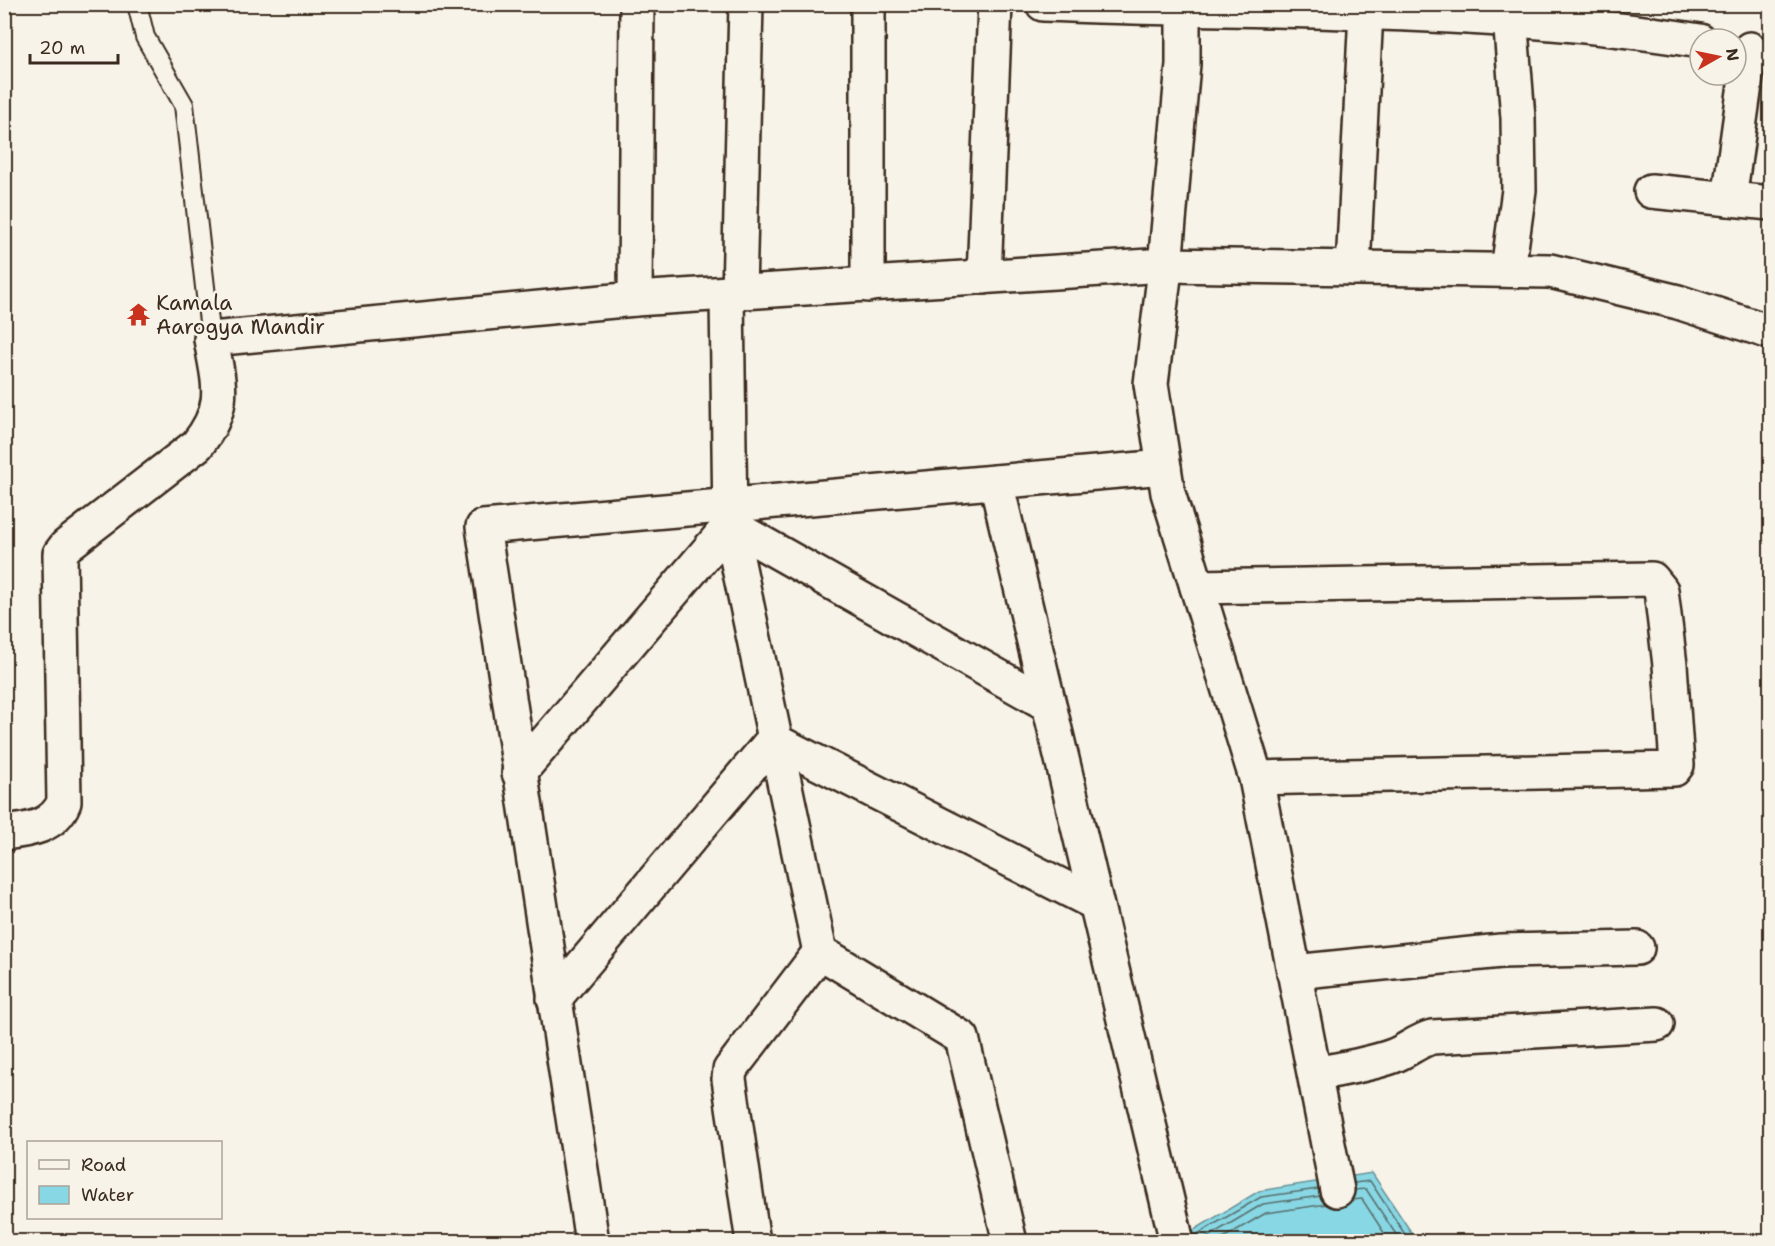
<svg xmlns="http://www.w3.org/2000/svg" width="1775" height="1246" font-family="'Shantell Sans',sans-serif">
  <rect width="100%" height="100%" fill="#f7f3e8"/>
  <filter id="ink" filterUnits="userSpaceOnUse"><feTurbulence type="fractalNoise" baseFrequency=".0167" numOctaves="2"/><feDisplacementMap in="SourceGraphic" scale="12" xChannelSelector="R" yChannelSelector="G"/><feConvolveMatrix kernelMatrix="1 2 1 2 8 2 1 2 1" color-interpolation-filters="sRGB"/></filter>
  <g filter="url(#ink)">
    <!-- water -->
    <polygon fill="#87d7e4" stroke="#699295" stroke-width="1.5" points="1372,1173 1417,1241 1174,1242 1259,1191"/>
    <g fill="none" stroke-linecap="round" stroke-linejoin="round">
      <!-- shore -->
      <g stroke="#596f6d" stroke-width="1.5">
        <polyline points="1354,1183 1370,1181 1410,1242"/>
        <polyline points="1354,1190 1366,1189 1401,1242"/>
        <polyline points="1351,1200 1362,1199 1390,1242"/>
        <polyline points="1194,1236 1261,1197 1318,1189"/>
        <polyline points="1199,1242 1263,1204 1321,1196"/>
        <polyline points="1216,1242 1266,1213 1327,1204"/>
      </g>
      <defs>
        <polyline id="lane" points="137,4 145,37 184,105 211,339"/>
        <g id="street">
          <polyline points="868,4 868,285"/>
          <path d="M1043 4C1261 13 1483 6 1700 41"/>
          <polyline points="1183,4 1183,64 1164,277 1151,384 1168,493 1256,778 1337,1190"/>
          <polyline points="1651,191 1770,203"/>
          <polyline points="1729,199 1750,49"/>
          <polyline points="1353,268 1366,12"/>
          <polyline points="1508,270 1519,190 1518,118 1509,4"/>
          <polyline points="984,277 995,4"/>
          <polyline points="739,293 746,4"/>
          <polyline points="727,294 730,525 820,952 962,1038 1010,1242"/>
          <polyline points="635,299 637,4"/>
          <polyline points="996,482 1177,1242"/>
          <polyline points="1197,587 1652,579 1661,590 1670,665 1677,765 1674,769 1256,778"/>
          <polyline points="519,773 730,525 1049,705"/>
          <path d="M4 833C29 830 54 827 64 802L60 554 66 546 197 445C228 406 219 385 211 339L635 299 1165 265 1550 271 1678 302 1770 332"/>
          <polyline points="1294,972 1501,951 1637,948"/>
          <polyline points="554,999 773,740 1095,903"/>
          <path d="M1315 1074C1341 1069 1368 1065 1393 1056 1407 1051 1417 1041 1432 1037L1657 1024"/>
          <polyline points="592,1242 483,527 1164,467"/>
          <polyline points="753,1242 729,1079 730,1070 820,952"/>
        </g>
      </defs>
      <!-- lane casing -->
      <use href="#lane" stroke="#3b2a1e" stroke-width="22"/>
      <!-- street casing -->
      <use href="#street" stroke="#3b2a1e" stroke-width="38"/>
      <!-- lane -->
      <use href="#lane" stroke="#f7f3e8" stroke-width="18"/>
      <!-- street -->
      <use href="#street" stroke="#f7f3e8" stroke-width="33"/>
    </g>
  </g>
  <!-- icons -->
  <defs>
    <symbol id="temple-bare" viewBox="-9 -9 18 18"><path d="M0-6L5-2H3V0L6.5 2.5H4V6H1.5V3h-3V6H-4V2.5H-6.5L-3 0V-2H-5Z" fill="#c8321e" stroke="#f7f3e8" stroke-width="2.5" paint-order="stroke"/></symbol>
  </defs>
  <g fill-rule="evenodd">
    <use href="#temple-bare" x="122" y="298" width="33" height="33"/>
  </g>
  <g text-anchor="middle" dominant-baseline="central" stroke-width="5" stroke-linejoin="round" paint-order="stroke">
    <!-- poi labels -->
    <g font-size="21" fill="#3b2a1e" stroke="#f7f3e8" text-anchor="start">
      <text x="156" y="303">Kamala<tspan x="156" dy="24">Aarogya Mandir</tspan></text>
    </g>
  </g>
  <!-- margin -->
  <rect width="1775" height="1246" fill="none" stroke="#f7f3e8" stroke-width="24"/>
  <rect x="12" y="12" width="1751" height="1222" fill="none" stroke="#3b2a1e" stroke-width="2" filter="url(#ink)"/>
  <!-- legend -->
  <rect x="27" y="1141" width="195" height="78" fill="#f7f3e8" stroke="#aca397" stroke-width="1.5"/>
  <rect x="39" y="1160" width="30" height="9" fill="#f7f3e8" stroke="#aca397" stroke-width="1.5"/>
  <text x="81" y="1171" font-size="18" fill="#3b2a1e">Road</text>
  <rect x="39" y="1186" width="30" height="18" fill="#87d7e4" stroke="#aca397" stroke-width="1.5"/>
  <text x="81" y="1201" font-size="18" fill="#3b2a1e">Water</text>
  <!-- north arrow -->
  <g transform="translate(1718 57) rotate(81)"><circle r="28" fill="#f7f3e8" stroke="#aca397" stroke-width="1.5"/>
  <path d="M0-4.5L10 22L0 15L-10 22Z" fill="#c8321e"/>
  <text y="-9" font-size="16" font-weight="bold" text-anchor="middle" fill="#3b2a1e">N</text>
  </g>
  <!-- scale -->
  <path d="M30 54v9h88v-9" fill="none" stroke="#3b2a1e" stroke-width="3"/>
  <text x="39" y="54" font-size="18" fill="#3b2a1e" stroke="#f7f3e8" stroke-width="4.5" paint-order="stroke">20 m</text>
</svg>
